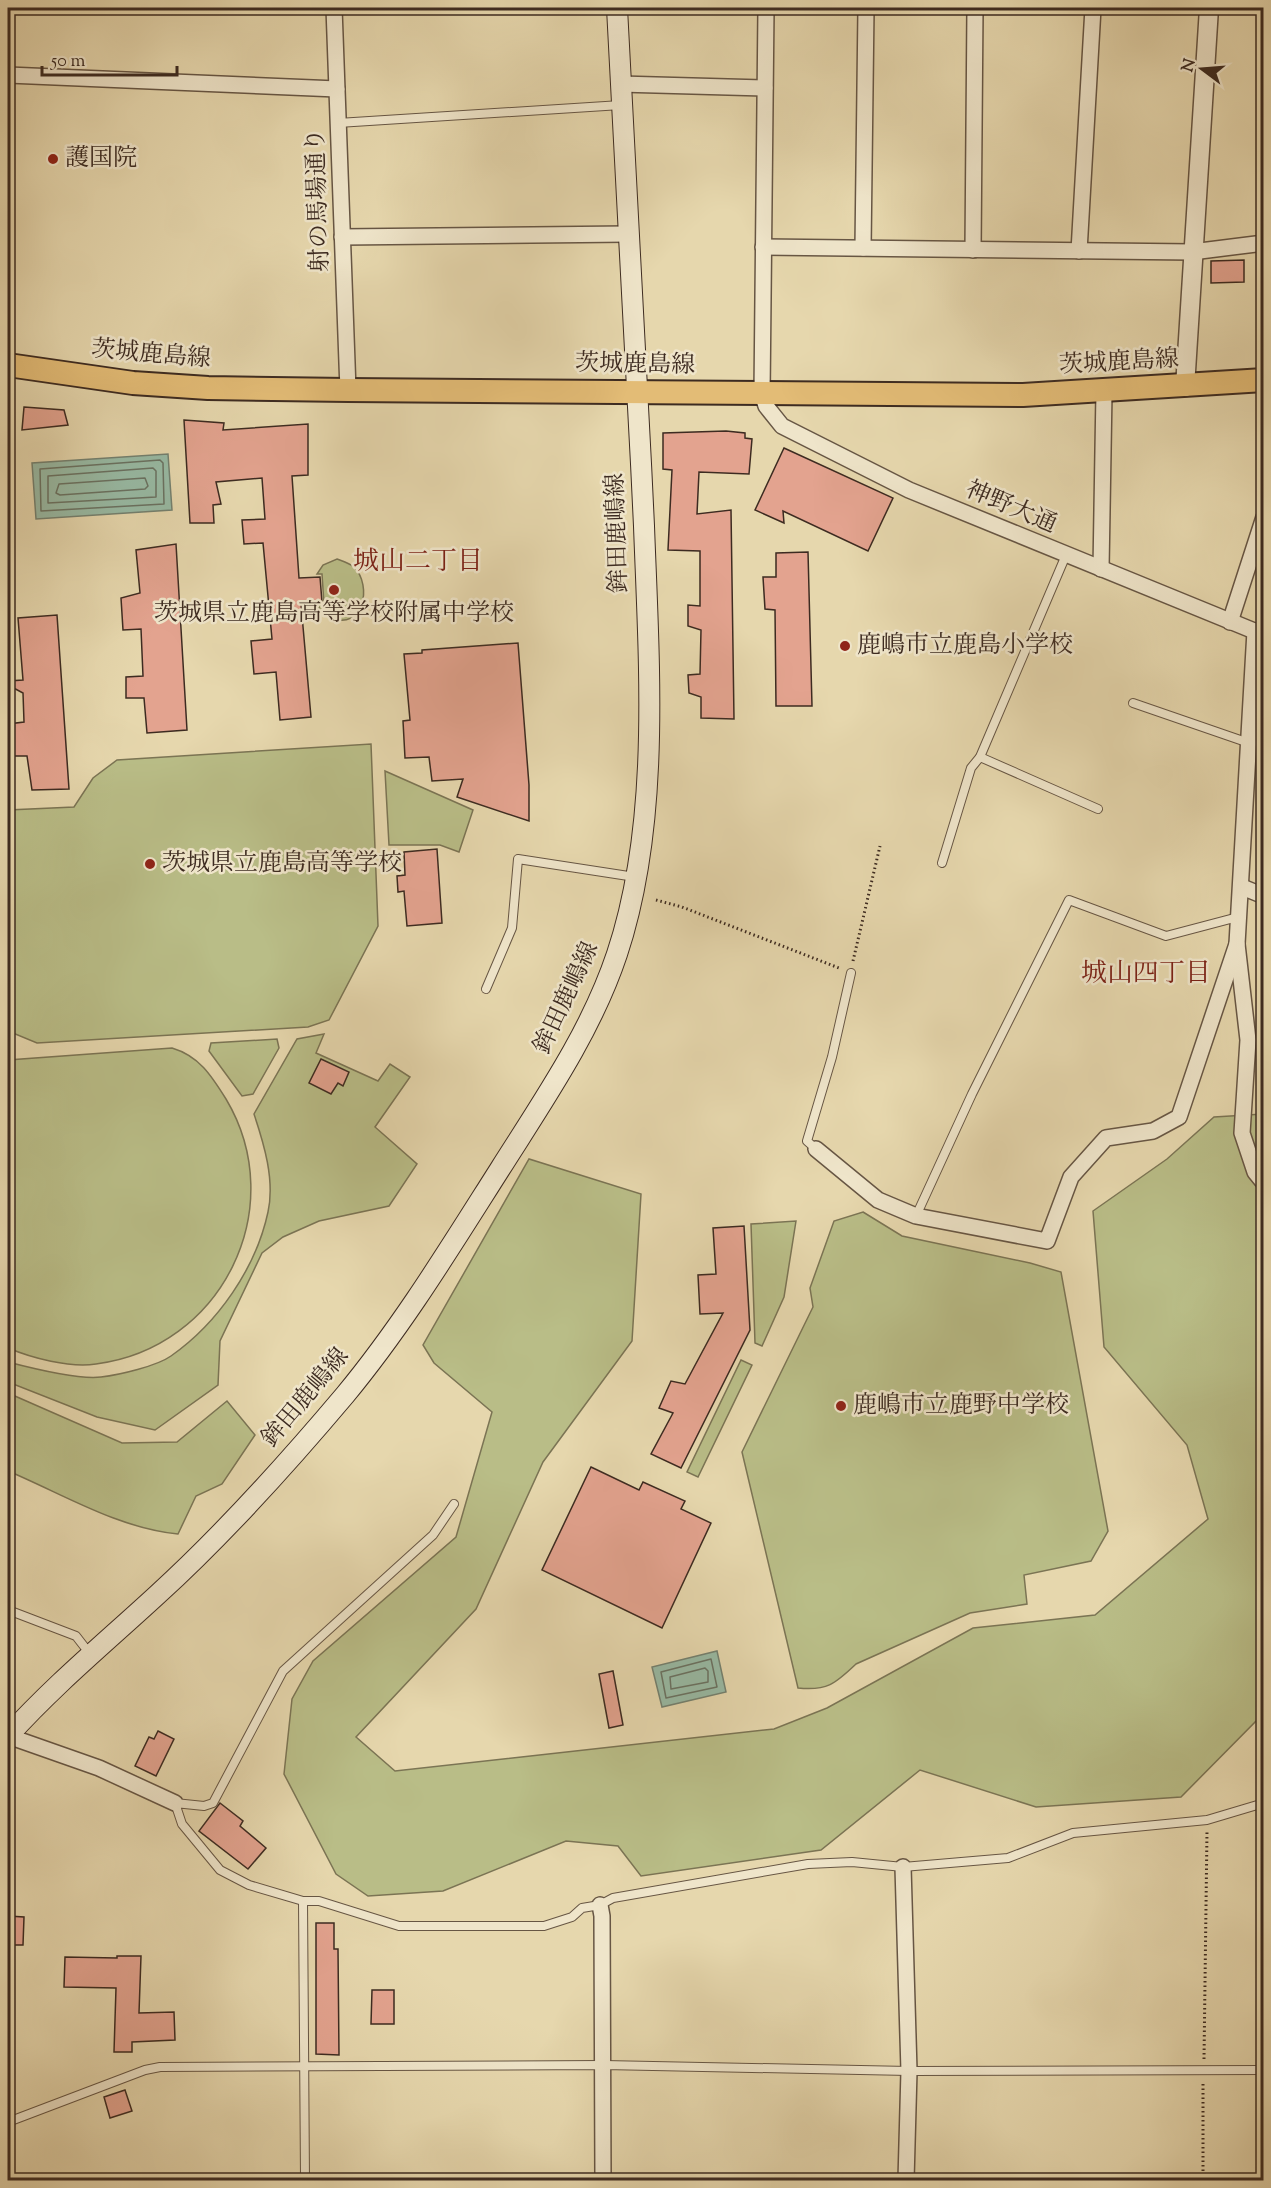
<svg xmlns="http://www.w3.org/2000/svg" width="1271" height="2188" font-family="'Sorts Mill Goudy','Noto Serif JP',serif">
  <rect width="100%" height="100%" fill="#e6d7ad"/>
  <filter id="stains"><feTurbulence type="fractalNoise" baseFrequency=".00333" numOctaves="4"/><feColorMatrix values="0 0 0 0 .2 0 0 0 0 .09 0 0 0 0 .02 0 0 0 .5 -.17"/></filter>
  <radialGradient id="worn" r=".72"><stop offset=".6" stop-color="#630" stop-opacity="0"/><stop offset="1" stop-color="#630" stop-opacity=".3"/></radialGradient>
  <!-- green -->
  <g fill="#b9bd87" stroke="#7b7454" stroke-width="1.5">
    <path d="M337 559C342 561 349 563 354 567 373 586 363 631 331 618 324 615 320 612 318 605L324 604 322 574H317L323 565Z"/>
    <polygon points="371,744 378,926 329,1020 308,1027 37,1043 8,1031 8,810 74,807 93,778 117,760"/>
    <polygon points="385,771 473,810 459,852 440,845 389,845"/>
    <path d="M324 1034 316 1053 378 1081 390 1064 410 1077 375 1127 417 1164 389 1206 319 1221 283 1237 262 1253 220 1341 218 1385 155 1430 97 1417 8 1382V1362C31 1368 78 1380 101 1377 119 1375 157 1366 171 1356 218 1323 256 1268 268 1212 275 1180 264 1144 254 1114L297 1039Z"/>
    <polygon points="277,1039 279,1048 253,1094 242,1096 209,1051 211,1043"/>
    <path d="M172 1048C199 1056 211 1075 226 1099 291 1208 222 1348 96 1364 69 1368 32 1358 8 1348V1060Z"/>
    <polygon points="1263,1114 1263,1700 1257,1720 1181,1797 1036,1807 920,1770 821,1850 641,1876 618,1846 566,1841 443,1891 368,1896 336,1874 284,1774 292,1699 313,1661 456,1537 492,1412 434,1363 423,1345 529,1159 641,1194 632,1341 543,1462 476,1609 356,1737 395,1771 774,1729 827,1708 973,1628 1095,1615 1208,1519 1187,1445 1104,1347 1093,1211 1167,1159 1214,1117"/>
    <path d="M863 1212 902 1236 1030 1263 1061 1272 1108 1531 1091 1561 1024 1575 1027 1604 970 1613 856 1664C835 1684 827 1691 798 1688L742 1452 813 1307 810 1288 834 1221Z"/>
    <polygon points="796,1221 784,1297 762,1346 755,1343 751,1224"/>
    <polygon points="741,1360 752,1365 698,1477 687,1472"/>
    <path d="M8 1393 122 1443 177 1442 227 1401 255 1435 222 1484 196 1496 178 1534C117 1528 63 1494 8 1471Z"/>
  </g>
  <!-- water -->
  <g fill="#98baa4" stroke="#748170" stroke-width="1.5">
    <polygon points="168,454 172,510 36,519 32,463"/>
    <polygon points="717,1651 726,1692 662,1707 652,1667"/>
  </g>
  <g fill="none" stroke-linecap="round" stroke-linejoin="round">
    <!-- shore -->
    <g stroke="#6a7262" stroke-width="1.5">
      <polygon points="160,460 163,463 164,504 41,511 40,469"/>
      <polygon points="153,468 156,471 156,497 48,503 48,476"/>
      <polygon points="145,478 148,486 145,489 60,495 56,493 59,484"/>
      <polygon points="711,1659 717,1687 666,1698 661,1672"/>
      <polygon points="705,1668 708,1671 708,1682 671,1689 670,1677"/>
    </g>
  </g>
  <!-- building -->
  <g fill="#e3a38f" stroke="#3d2b21" stroke-width="1.5">
    <polygon points="1244,260 1244,282 1211,283 1211,261"/>
    <polygon points="24,407 64,410 68,425 22,430"/>
    <polygon points="184,420 224,423 223,430 308,424 308,475 292,476 299,578 320,577 322,602 301,604 311,717 280,720 276,672 254,674 251,641 272,639 263,543 244,544 242,520 265,519 262,478 216,482 221,504 213,505 214,523 190,523"/>
    <polygon points="726,431 745,433 745,438 752,439 749,474 699,472 697,514 731,510 734,719 701,718 701,697 689,693 688,675 700,674 701,630 688,626 688,605 700,606 700,551 668,550 672,470 663,469 663,433"/>
    <polygon points="784,448 893,498 868,551 783,511 784,523 755,510"/>
    <polygon points="176,544 187,730 147,733 144,698 126,698 126,677 143,676 141,629 123,630 121,598 140,593 136,550"/>
    <polygon points="808,552 812,706 776,706 775,610 765,609 763,577 776,577 776,553"/>
    <polygon points="57,615 69,789 32,790 27,756 10,756 8,724 24,722 23,693 8,685 8,681 23,680 18,618"/>
    <polygon points="518,643 529,785 529,821 457,797 463,779 432,781 429,757 405,758 403,721 410,720 404,654 422,653 422,650"/>
    <polygon points="437,849 442,923 407,926 404,891 398,892 397,876 405,875 404,852"/>
    <polygon points="321,1059 349,1072 343,1086 338,1083 331,1094 309,1083"/>
    <polygon points="744,1226 750,1330 681,1468 651,1454 673,1413 659,1408 671,1381 685,1384 723,1313 700,1314 698,1275 716,1274 713,1228"/>
    <polygon points="591,1467 639,1490 643,1482 685,1501 681,1509 711,1523 662,1628 542,1570"/>
    <polygon points="613,1671 623,1725 609,1728 599,1674"/>
    <polygon points="158,1731 174,1739 156,1776 135,1766 149,1737 154,1739"/>
    <polygon points="220,1803 243,1821 240,1826 266,1848 248,1869 199,1831"/>
    <polygon points="8,1916 24,1917 23,1945 8,1945"/>
    <polygon points="316,1923 334,1923 334,1949 338,1949 339,2055 316,2054"/>
    <polygon points="117,1956 141,1956 139,2013 174,2012 175,2040 132,2042 132,2052 114,2052 116,1988 64,1987 65,1957 117,1958"/>
    <polygon points="372,1990 394,1990 394,2024 371,2024"/>
    <polygon points="125,2090 132,2111 110,2118 104,2097"/>
  </g>
  <g fill="none" stroke-linecap="round" stroke-linejoin="round">
    <defs>
      <g id="service">
        <polyline points="338,123 621,105"/>
        <polyline points="1133,703 1249,743"/>
        <polyline points="980,757 1098,809"/>
        <polyline points="942,863 971,768 980,757 1066,555"/>
        <polyline points="486,989 512,928 518,859 635,877"/>
        <polyline points="816,1149 807,1141 832,1057 851,973"/>
        <polyline points="916,1216 972,1094 1069,900 1166,936 1238,917"/>
        <polyline points="454,1504 433,1535 283,1671 213,1803 204,1806 175,1803 182,1824 220,1870 249,1885 303,1901 319,1901 399,1926 544,1926 572,1917 582,1908 600,1905 613,1898 808,1864 852,1862 903,1867 1008,1858 1073,1833 1207,1820 1264,1803"/>
        <polyline points="8,1610 76,1636 90,1654"/>
        <polyline points="303,1901 305,2180"/>
        <polyline points="8,2122 145,2070 160,2067 604,2065 909,2071 1264,2070"/>
      </g>
      <g id="minor">
        <polyline points="334,8 348,390"/>
        <polyline points="766,8 762,394 766,406 782,426 909,490 1264,635"/>
        <polyline points="8,75 337,89"/>
        <polyline points="620,84 765,88"/>
        <polyline points="342,237 628,234"/>
        <polyline points="763,247 1192,252 1264,243"/>
        <polyline points="863,248 866,8"/>
        <polyline points="973,250 975,8"/>
        <polyline points="1079,251 1093,8"/>
        <polyline points="1101,569 1104,392"/>
        <polyline points="1230,622 1264,517"/>
        <polyline points="1255,631 1237,944 1248,1040 1242,1133 1255,1172 1264,1183"/>
        <polyline points="1242,887 1264,896"/>
        <polyline points="816,1149 878,1200 916,1216 1047,1241 1071,1177 1106,1138 1153,1131 1179,1117 1237,944"/>
        <polyline points="8,1736 99,1768 175,1803"/>
        <polyline points="903,1867 909,2071 906,2180"/>
        <polyline points="600,1905 602,1916 603,2180"/>
      </g>
      <polyline id="tertiary" points="1185,387 1209,8"/>
      <path id="secondary" d="M8 1736C54 1685 106 1642 157 1595 224 1534 286 1465 345 1395 403 1325 451 1246 500 1169 543 1101 591 1032 617 954 661 822 649 664 644 526 636 353 625 180 617 8"/>
      <polyline id="primary" points="8,365 133,383 208,388 348,390 1023,395 1264,380"/>
    </defs>
    <!-- service casing -->
    <use href="#service" stroke="#675644" stroke-width="10"/>
    <!-- minor casing -->
    <use href="#minor" stroke="#675644" stroke-width="18"/>
    <!-- tertiary casing -->
    <use href="#tertiary" stroke="#675644" stroke-width="21"/>
    <!-- secondary casing -->
    <use href="#secondary" stroke="#3d2b21" stroke-width="22"/>
    <!-- primary casing -->
    <use href="#primary" stroke="#3d2b21" stroke-width="26"/>
    <!-- path -->
    <g stroke="#3d2b21" stroke-width="3" stroke-dasharray="1.5 3" stroke-linecap="butt">
      <polyline points="656,900 682,907 839,968"/>
      <polyline points="853,961 880,846"/>
      <polyline points="1204,2059 1207,1831"/>
      <polyline points="1203,2180 1203,2083"/>
    </g>
    <!-- service -->
    <use href="#service" stroke="#efe5ca" stroke-width="8"/>
    <!-- minor -->
    <use href="#minor" stroke="#efe5ca" stroke-width="15"/>
    <!-- tertiary -->
    <use href="#tertiary" stroke="#efe5ca" stroke-width="18"/>
    <!-- secondary -->
    <use href="#secondary" stroke="#efe5ca" stroke-width="20"/>
    <!-- primary -->
    <use href="#primary" stroke="#e3bc76" stroke-width="22"/>
  </g>
  <!-- markers -->
  <g fill="#8f2418" stroke="#efe5ca" stroke-width="2">
    <circle cx="53" cy="159" r="6"/>
    <circle cx="334" cy="590" r="6"/>
    <circle cx="845" cy="646" r="6"/>
    <circle cx="150" cy="864" r="6"/>
    <circle cx="841" cy="1406" r="6"/>
  </g>
  <g text-anchor="middle" dominant-baseline="central" stroke-width="5" stroke-linejoin="round" paint-order="stroke">
    <!-- poi labels -->
    <g font-size="24" fill="#3d2b21" stroke="#efe5ca" text-anchor="start">
      <text x="65" y="159">護国院</text>
      <text x="334" y="614" text-anchor="middle">茨城県立鹿島高等学校附属中学校</text>
      <text x="857" y="646">鹿嶋市立鹿島小学校</text>
      <text x="162" y="864">茨城県立鹿島高等学校</text>
      <text x="853" y="1406">鹿嶋市立鹿野中学校</text>
    </g>
    <!-- street labels -->
    <g font-size="24" fill="#3d2b21" stroke="#efe5ca">
      <text transform="translate(319 200) rotate(-92)">射の馬場通り</text>
      <text transform="translate(151 355) rotate(5)">茨城鹿島線</text>
      <text transform="translate(1119 363) rotate(-3)">茨城鹿島線</text>
      <text transform="translate(635 365) rotate(1)">茨城鹿島線</text>
      <text transform="translate(1011 508) rotate(23)">神野大通</text>
      <text transform="translate(618 533) rotate(-92)">鉾田鹿嶋線</text>
      <text transform="translate(567 998) rotate(-65)">鉾田鹿嶋線</text>
      <text transform="translate(306 1398) rotate(-50)">鉾田鹿嶋線</text>
    </g>
    <!-- neighbourhood labels -->
    <g font-size="26" fill="#7a1f14" stroke="#efe5ca">
      <text x="418" y="562">城山二丁目</text>
      <text x="1146" y="974">城山四丁目</text>
    </g>
  </g>
  <!-- margin -->
  <rect width="1271" height="2188" fill="none" stroke="#e6d7ad" stroke-width="30"/>
  <rect x="9" y="9" width="1253" height="2170" fill="none" stroke="#3d2b21" stroke-width="3"/>
  <rect x="15" y="15" width="1241" height="2158" fill="none" stroke="#3d2b21" stroke-width="1.5"/>
  <!-- north arrow -->
  <g transform="translate(1202 69) rotate(286)" stroke="#efe5ca" stroke-width="4.5" paint-order="stroke">
  <path d="M0-4.5L10 22L0 15L-10 22Z" fill="#3d2b21"/>
  <text y="-9" font-size="16" font-weight="bold" text-anchor="middle" fill="#3d2b21">N</text>
  </g>
  <!-- scale -->
  <path d="M42 66v9h135v-9" fill="none" stroke="#3d2b21" stroke-width="3"/>
  <text x="51" y="66" font-size="18" fill="#3d2b21" stroke="#efe5ca" stroke-width="4.5" paint-order="stroke">50 m</text>
  <rect width="100%" height="100%" filter="url(#stains)"/>
  <rect width="100%" height="100%" fill="url(#worn)"/>
</svg>
